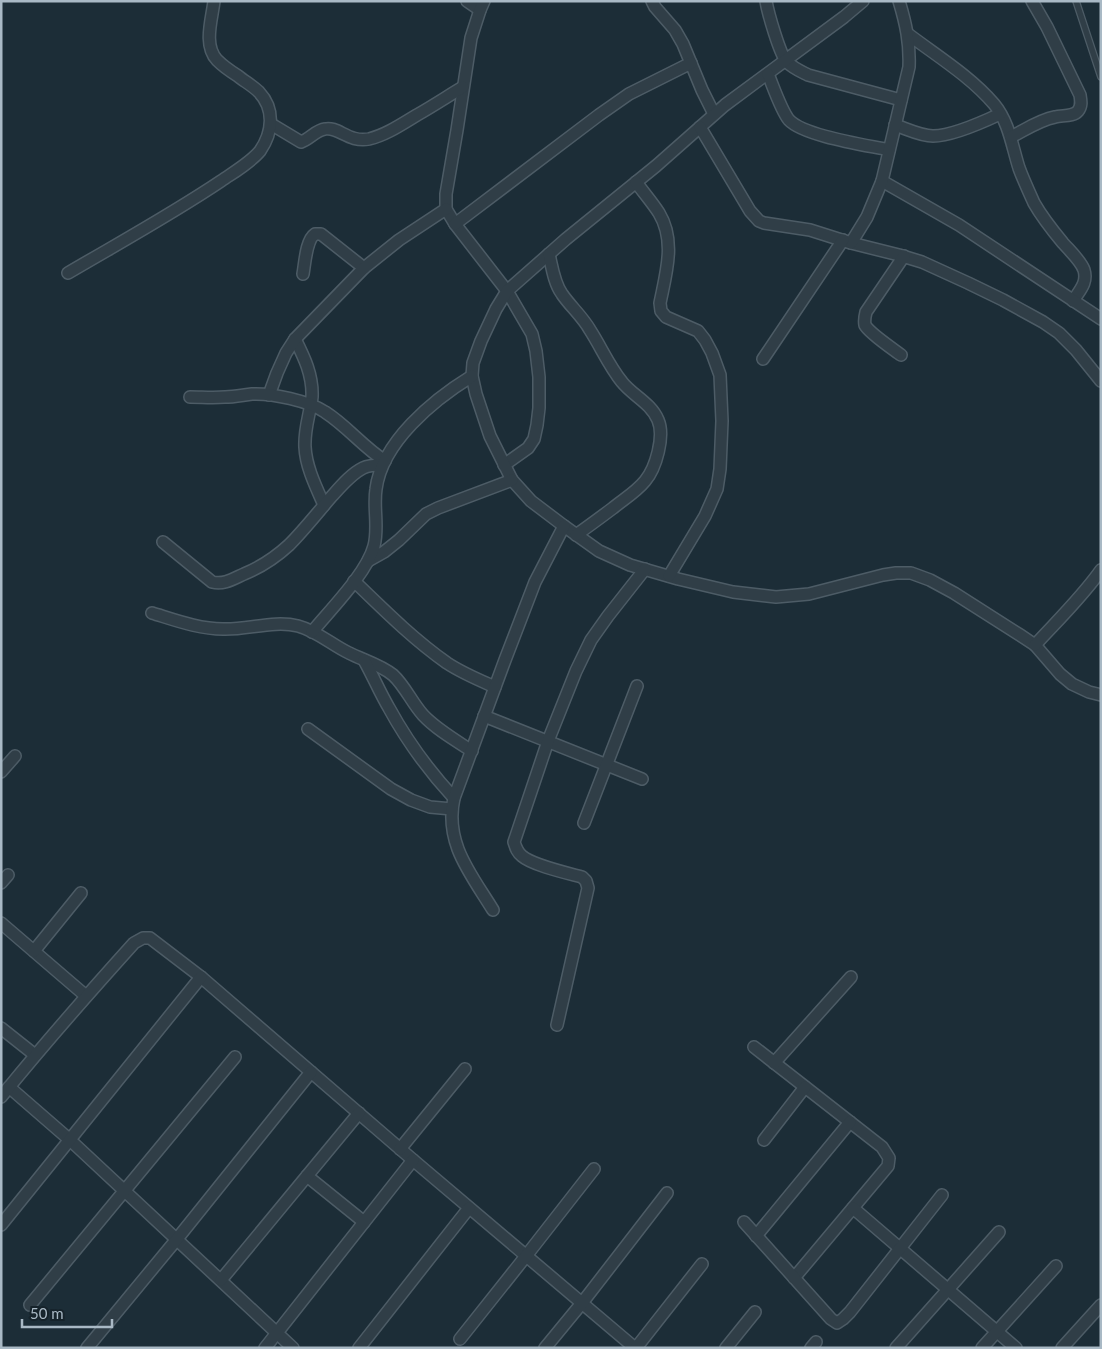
<svg xmlns="http://www.w3.org/2000/svg" width="1102" height="1349" font-family="Lato,sans-serif">
  <rect width="100%" height="100%" fill="#1c2d37"/>
  <g fill="none" stroke-linecap="round" stroke-linejoin="round">
    <defs>
      <polyline id="service" points="1076,1 1101,77"/>
      <g id="minor">
        <polyline points="467,1 480,10"/>
        <polyline points="484,1 480,10 471,38 457,130 446,194 446,209 455,224 507,291 532,334 536,351 539,377 539,408 537,425 534,439 528,448 504,465"/>
        <polyline points="652,1 655,7 675,30 683,44 702,90 714,114"/>
        <path d="M766 1C768 13 780 55 787 62 793 68 800 71 808 75L901 100"/>
        <polyline points="863,1 844,17 725,105 656,166 566,239 507,291 496,309 481,341 473,363 472,376 476,394 490,436 512,480 531,501 564,526 599,551 630,565 678,579 733,592 776,597 809,594 883,575 896,573 911,573 930,580 954,593 1020,635 1035,645 1060,674 1072,684 1089,692 1101,695"/>
        <path d="M908 34C937 56 970 76 994 104 1009 122 1012 146 1019 168 1023 179 1029 192 1034 203 1042 217 1053 231 1063 243 1070 251 1081 261 1084 270 1088 283 1079 291 1073 301"/>
        <path d="M768 74C773 86 781 110 789 120 804 136 866 145 889 150"/>
        <path d="M271 124 301 142C310 139 316 130 325 129 338 126 349 143 369 139 386 135 402 124 417 115 433 106 448 96 463 87"/>
        <path d="M895 125C907 129 921 136 933 136 952 136 983 122 1000 114"/>
        <polyline points="700,127 750,211 759,221 764,223 810,230 851,243 899,255 922,262 968,283 1003,300 1043,322 1059,333 1076,350 1101,381"/>
        <path d="M1011 137C1025 130 1039 120 1055 117 1062 115 1073 117 1078 111 1082 106 1081 101 1080 95L1047 27 1032 1"/>
        <polyline points="882,181 959,225 1101,319"/>
        <path d="M636 182C643 192 652 202 659 213 676 241 666 273 660 303L661 311 666 317 698 331 705 340 712 353 720 375 722 421 720 469 717 489 705 516 669 576"/>
        <polyline points="455,224 599,115 629,94 691,63"/>
        <path d="M851 243 867 217 882 181 909 67C910 43 906 24 899 1"/>
        <path d="M549 254C552 267 554 283 562 294 570 306 582 316 590 330 601 347 609 366 622 382 632 395 651 403 658 420 665 436 656 468 645 481 636 492 624 499 613 508 601 517 589 526 576 535"/>
        <path d="M68 273C119 243 172 214 221 181 234 172 250 163 260 151 273 132 275 109 259 92 253 86 244 81 238 76 230 71 223 66 217 60 203 45 212 19 214 1"/>
        <path d="M303 274C305 263 306 240 315 234H321L364 268"/>
        <path d="M295 339C304 357 313 375 312 397 310 414 304 429 305 447 306 467 316 487 324 505"/>
        <path d="M901 355C893 349 869 333 865 325 864 320 865 316 866 312L904 256"/>
        <polyline points="763,359 843,240"/>
        <polyline points="269,395 277,373 286,353 295,339 364,268 399,240 446,209"/>
        <path d="M190 397C202 397 213 398 225 397 234 397 243 395 252 394 272 393 309 401 325 412 347 426 363 447 385 461"/>
        <path d="M163 542 212 582C224 585 233 579 244 574 261 567 276 557 289 545 304 530 318 512 332 496 341 486 351 474 363 468 369 465 375 465 382 465"/>
        <polyline points="368,561 384,552 399,540 426,514 438,508 512,480"/>
        <path d="M354 581C384 610 413 639 447 663 462 673 479 680 495 687"/>
        <path d="M152 613C175 620 199 629 223 629 247 630 274 620 298 626 317 631 332 645 349 653 363 660 381 665 393 675 405 686 412 703 423 715 436 729 455 740 472 751"/>
        <path d="M312 632C330 610 367 573 374 546 379 527 373 508 376 489 382 442 433 400 472 376"/>
        <path d="M1035 645C1057 621 1082 597 1101 570"/>
        <path d="M364 660C373 676 380 693 389 708 407 741 429 771 454 798"/>
        <polyline points="484,716 642,779"/>
        <polyline points="308,729 391,789 411,800 430,807 452,809"/>
        <polyline points="1,772 15,756"/>
        <polyline points="584,823 637,686"/>
        <polyline points="1,883 8,875"/>
        <path d="M493 910C471 874 444 843 454 798L505 660 535 582 564 526"/>
        <polyline points="1,923 86,996"/>
        <polyline points="34,951 81,893"/>
        <path d="M557 1025 588 888 586 881 582 877C567 873 532 865 522 856 517 852 516 848 514 842L548 741 576 671 591 640 608 616 645 569"/>
        <polyline points="1,1028 35,1055"/>
        <polyline points="754,1047 882,1147 889,1158 888,1166 794,1278"/>
        <polyline points="774,1063 851,977"/>
        <polyline points="9,1087 70,1140 293,1348"/>
        <path d="M1 1097C44 1044 88 994 134 943L143 938H150L201 977 413 1160 635 1348"/>
        <polyline points="764,1140 805,1087"/>
        <polyline points="400,1149 465,1069"/>
        <polyline points="307,1176 364,1222"/>
        <polyline points="853,1208 1016,1348"/>
        <polyline points="744,1222 831,1319 837,1323 843,1319 850,1312 942,1195"/>
        <polyline points="1,1225 201,977"/>
        <polyline points="756,1236 850,1122"/>
        <polyline points="221,1280 359,1113"/>
        <polyline points="30,1305 235,1057"/>
        <polyline points="460,1339 526,1256 594,1169"/>
        <polyline points="87,1348 177,1239 311,1072"/>
        <polyline points="265,1348 413,1160"/>
        <polyline points="359,1348 469,1208"/>
        <polyline points="545,1348 582,1303 667,1193"/>
        <polyline points="636,1348 702,1264"/>
        <polyline points="726,1348 755,1312"/>
        <polyline points="811,1348 816,1342"/>
        <polyline points="896,1348 999,1232"/>
        <polyline points="982,1348 1056,1266"/>
        <polyline points="1062,1348 1101,1305"/>
      </g>
    </defs>
    <!-- service casing -->
    <use href="#service" stroke="#4d5c66" stroke-width="8"/>
    <!-- minor casing -->
    <use href="#minor" stroke="#4d5c66" stroke-width="14"/>
    <!-- service -->
    <use href="#service" stroke="#303e47" stroke-width="5.5"/>
    <!-- minor -->
    <use href="#minor" stroke="#303e47" stroke-width="11"/>
  </g>
  <!-- border -->
  <rect width="1102" height="1349" fill="none" stroke="#a9b9c5" stroke-width="5"/>
  <!-- scale -->
  <path d="M22 1319v8h90v-8" fill="none" stroke="#a9b9c5" stroke-width="2.5"/>
  <text x="30" y="1319" font-size="15" fill="#a9b9c5" stroke="#16232b" stroke-width="4" paint-order="stroke">50 m</text>
</svg>
